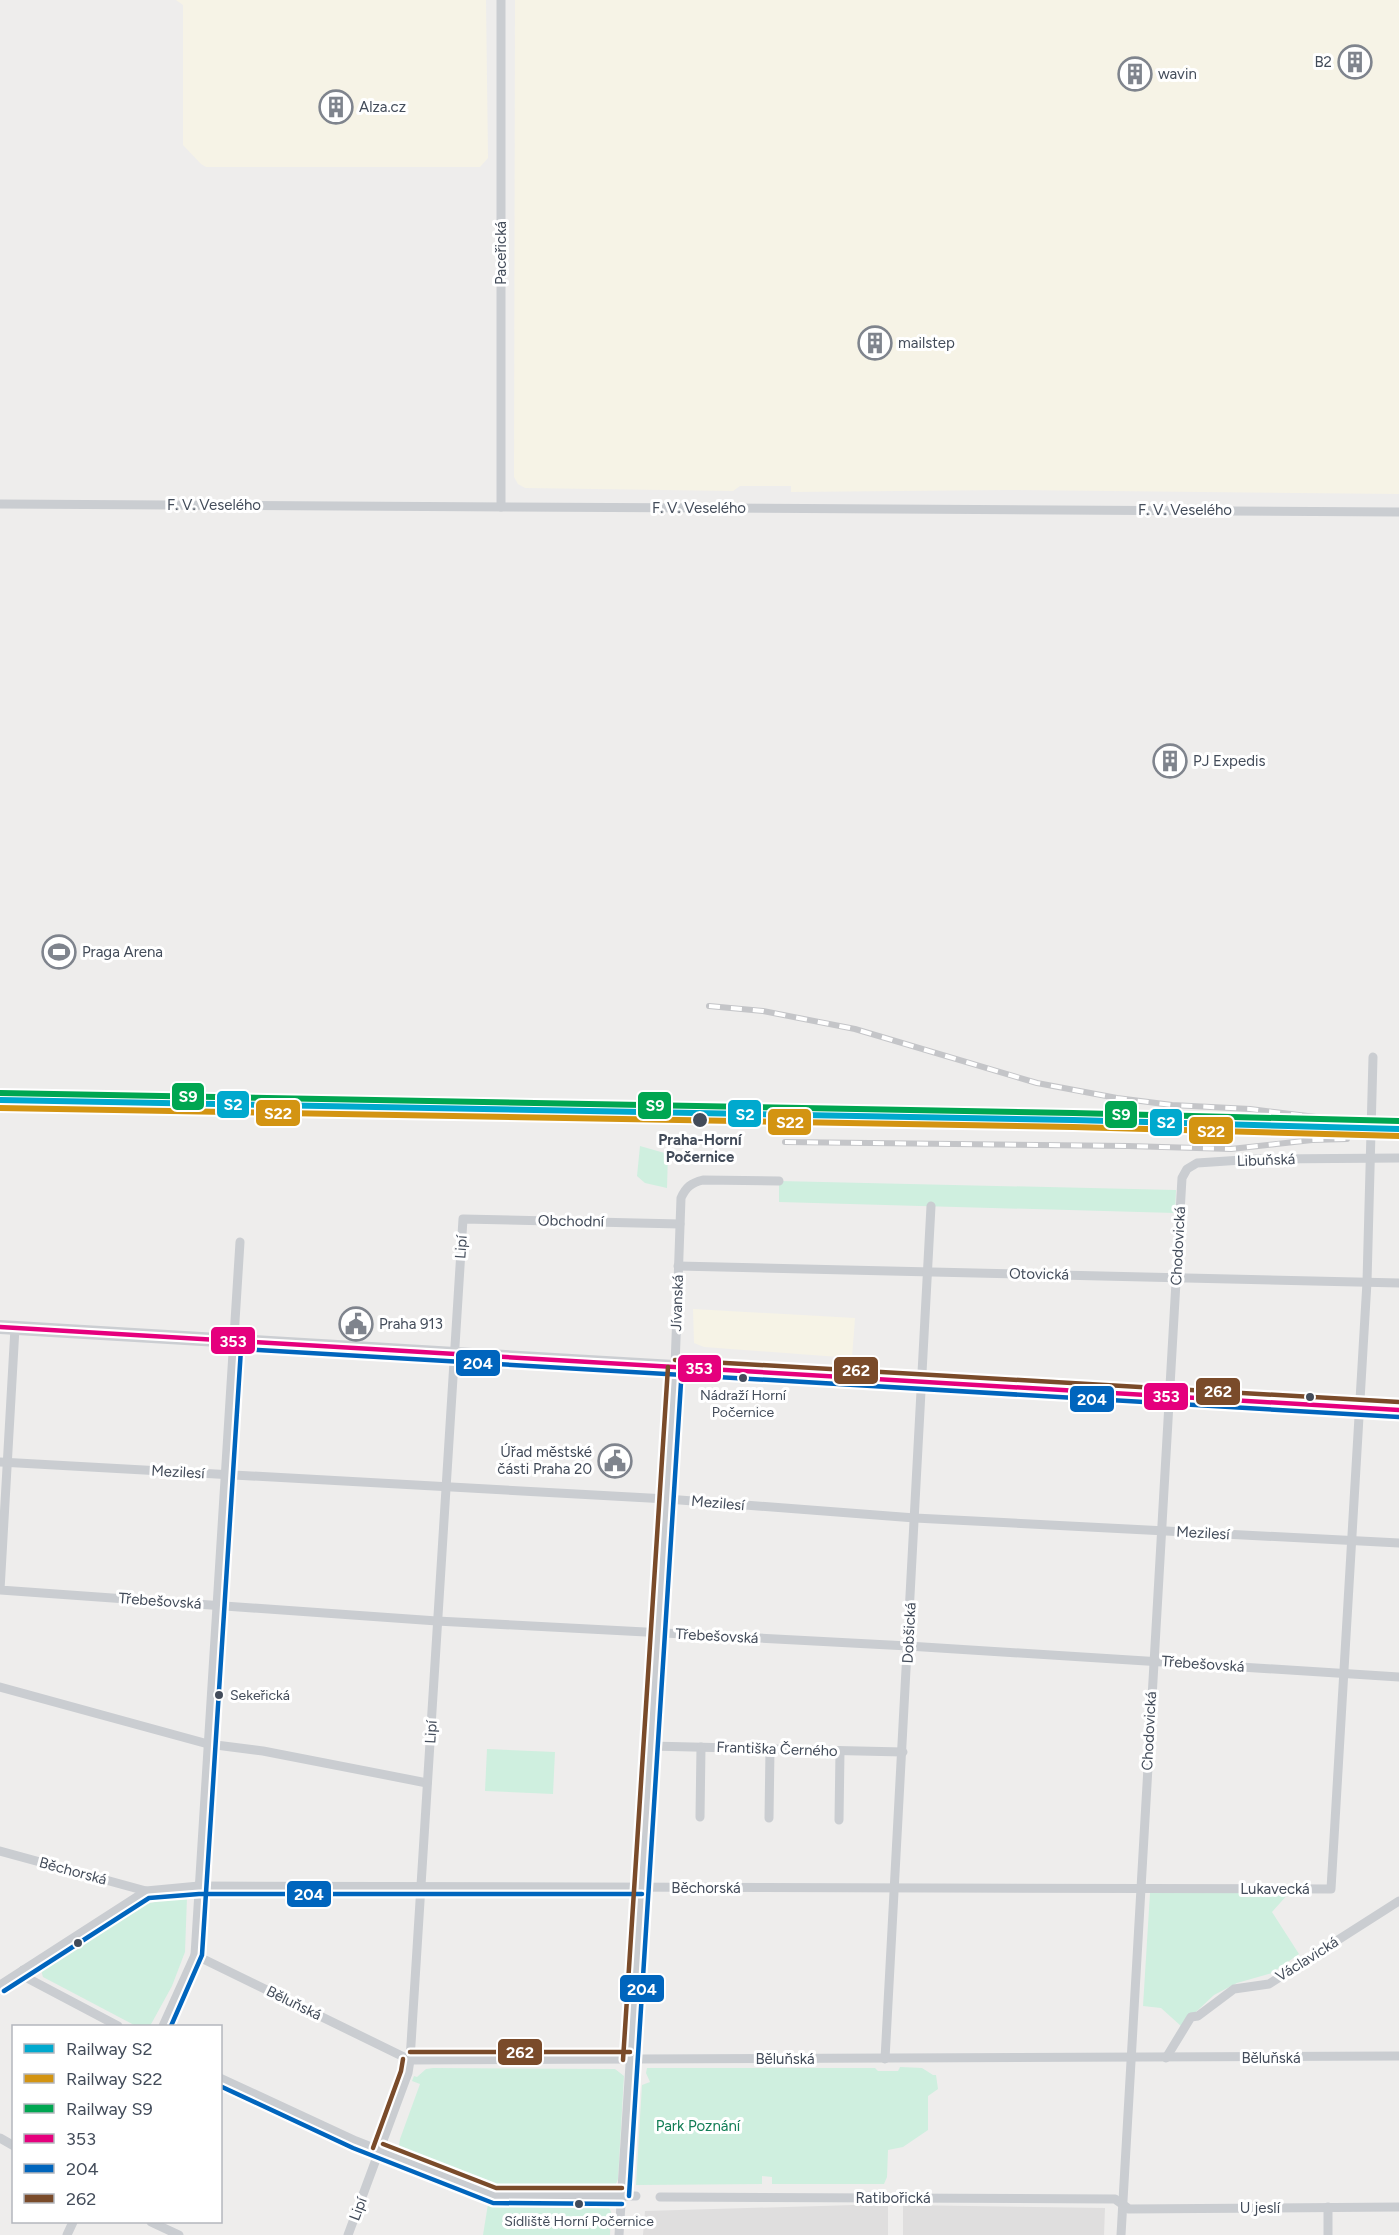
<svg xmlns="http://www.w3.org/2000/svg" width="1399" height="2235" font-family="Figtree,sans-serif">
  <rect width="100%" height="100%" fill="#eeedec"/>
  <!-- commercial -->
  <g fill="#f6f3e6">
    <polygon points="176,0 486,0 488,158 480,167 206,167 201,164 183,145 183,5"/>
    <polygon points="515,0 1399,0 1399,494 1006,490 791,492 791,486 740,486 733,491 525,488 518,484 514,477"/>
    <polygon points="693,1309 855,1318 852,1358 704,1347 694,1343"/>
  </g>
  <!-- education -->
  <g fill="#dfdede">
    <polygon points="888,2204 888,2235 643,2235 645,2211"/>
    <polygon points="903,2205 1105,2208 1104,2235 903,2235"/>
  </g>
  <!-- green -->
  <g fill="#cfefdf">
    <polygon points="640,1146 668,1154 667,1188 645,1183 637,1176"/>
    <polygon points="779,1181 1176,1190 1175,1213 779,1202"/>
    <polygon points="487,1749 555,1752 553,1794 485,1791"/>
    <polygon points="1150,1893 1289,1893 1272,1912 1299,1954 1272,1973 1237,1983 1214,1995 1181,2026 1161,2008 1143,2006"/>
    <polygon points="175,1897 187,1897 185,1952 172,1986 150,2026 136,2026 43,1977 41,1970 146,1904"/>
    <polygon points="900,2067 922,2068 933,2075 936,2075 938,2089 928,2096 928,2130 903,2147 888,2150 887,2177 884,2184 772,2184 772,2177 762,2176 762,2184 636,2185 642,2085 650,2082 646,2073 647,2068 875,2068 878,2071 898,2071"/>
    <path d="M433 2068 615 2069 624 2076 618 2179C615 2188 612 2190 604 2191L490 2189 474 2184 471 2179 450 2171 443 2172 433 2169 428 2162 398 2151 400 2139 420 2084 412 2081 414 2076 417 2077 426 2069Z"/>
    <polygon points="488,2204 605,2206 609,2208 611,2212 610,2235 483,2235"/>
  </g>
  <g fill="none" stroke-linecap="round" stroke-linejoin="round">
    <!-- street -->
    <g stroke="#cacdd1" stroke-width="9">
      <polyline points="501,0 501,507"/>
      <polyline points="0,504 1399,512"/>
      <polyline points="678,1266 1399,1283"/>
      <polyline points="15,1328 0,1590 437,1621 908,1646 1399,1677"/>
      <polyline points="0,1462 667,1499 915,1518 1399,1543"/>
      <polyline points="0,1687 208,1744 263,1751 427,1783"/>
      <polyline points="651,1746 903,1752"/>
      <polyline points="700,1817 701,1747"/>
      <polyline points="769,1818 770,1749"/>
      <polyline points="839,1820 840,1751"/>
      <polyline points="0,1851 146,1891"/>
      <polyline points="195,1955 410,2060 1399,2056"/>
      <polyline points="23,1970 29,1979 118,2026"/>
      <polyline points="0,1985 146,1891 199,1886 1331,1889 1367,1282 1373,1057"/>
      <polyline points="163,2026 195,1955 240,1242"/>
      <polyline points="1166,2058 1191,2017 1198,2016 1234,1989 1269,1984 1399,1901"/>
      <polyline points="885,2059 931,1206"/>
      <polyline points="220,2078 356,2141 495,2196 636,2196"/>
      <polyline points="0,2138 14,2146"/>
      <polyline points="660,2197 1115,2199 1129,2209 1399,2207"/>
      <polyline points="1328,2207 1328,2235"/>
      <polyline points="151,2222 179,2235"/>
      <polyline points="67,2235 73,2222"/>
      <polyline points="348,2235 408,2073 410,2060 463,1219 680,1224"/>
      <path d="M619 2235 675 1367 681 1198C686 1187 691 1183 703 1180L779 1181"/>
      <polyline points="1121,2235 1182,1178 1187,1169 1197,1163 1257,1159 1399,1158"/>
    </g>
    <!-- secondary -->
    <polyline stroke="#cbced2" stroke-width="14" points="0,1327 1399,1410"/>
    <defs>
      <g id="rail">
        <polyline points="709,1006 763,1011 855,1029 1037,1083 1117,1098 1172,1105 1250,1109 1333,1119 1399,1120"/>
        <polyline points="785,1142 1128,1146 1231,1149 1312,1140 1347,1139"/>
      </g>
    </defs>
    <!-- rail casing -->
    <use href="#rail" stroke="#c4c5c8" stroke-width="6"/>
    <!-- rail -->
    <use href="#rail" stroke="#fff" stroke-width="4" stroke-dasharray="11" stroke-linecap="butt"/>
    <defs>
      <polyline id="bus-1" points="0,1327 1399,1410"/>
      <g id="bus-2">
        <polyline points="4,1991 149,1898 199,1894 642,1894"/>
        <polyline points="171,2026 202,1955 241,1349 1399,1417"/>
        <polyline points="220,2086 353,2148 493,2203 622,2204"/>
        <polyline points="629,2196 682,1367"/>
      </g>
      <g id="bus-3">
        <polyline points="675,1360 1399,1402"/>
        <polyline points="410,2052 630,2052"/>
        <polyline points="623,2060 668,1367"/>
        <polyline points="383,2144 496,2188 622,2188"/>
        <polyline points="373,2148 401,2071 403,2059"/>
      </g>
    </defs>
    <!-- bus-1 casing -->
    <use href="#bus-1" stroke="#fff" stroke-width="9"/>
    <!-- bus-2 casing -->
    <use href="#bus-2" stroke="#fff" stroke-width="9"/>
    <!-- bus-3 casing -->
    <use href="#bus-3" stroke="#fff" stroke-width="9"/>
    <!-- bus-1 -->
    <use href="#bus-1" stroke="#e5007d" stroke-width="4.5"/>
    <!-- bus-2 -->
    <use href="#bus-2" stroke="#0065bd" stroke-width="4.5"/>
    <!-- bus-3 -->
    <use href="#bus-3" stroke="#7a4b2a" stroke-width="4.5"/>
    <defs>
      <polyline id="rail-1" points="0,1100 1073,1120 1399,1129"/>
      <polyline id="rail-2" points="0,1108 1073,1127 1399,1136"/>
      <polyline id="rail-3" points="0,1093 1073,1113 1399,1121"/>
    </defs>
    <!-- rail-1 casing -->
    <use href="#rail-1" stroke="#fff" stroke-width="10"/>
    <!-- rail-2 casing -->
    <use href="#rail-2" stroke="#fff" stroke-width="10"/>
    <!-- rail-3 casing -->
    <use href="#rail-3" stroke="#fff" stroke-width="10"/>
    <!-- rail-1 -->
    <use href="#rail-1" stroke="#00a9ce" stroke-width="6"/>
    <!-- rail-2 -->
    <use href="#rail-2" stroke="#d39412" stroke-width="6"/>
    <!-- rail-3 -->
    <use href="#rail-3" stroke="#00a651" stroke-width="6"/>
  </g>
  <!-- icons -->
  <defs>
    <symbol id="building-ring" viewBox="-11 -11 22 22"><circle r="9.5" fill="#fff" stroke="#7f848d" stroke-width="1.5"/><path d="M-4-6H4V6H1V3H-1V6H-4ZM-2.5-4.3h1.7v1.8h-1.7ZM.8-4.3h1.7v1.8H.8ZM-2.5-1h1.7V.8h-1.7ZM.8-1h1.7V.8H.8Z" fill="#7f848d"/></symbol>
    <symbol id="stadium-ring" viewBox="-11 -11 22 22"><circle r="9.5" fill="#fff" stroke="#7f848d" stroke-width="1.5"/><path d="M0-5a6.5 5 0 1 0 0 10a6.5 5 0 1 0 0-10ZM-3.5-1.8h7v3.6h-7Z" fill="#7f848d"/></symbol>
    <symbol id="civic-ring" viewBox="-11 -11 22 22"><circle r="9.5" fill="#fff" stroke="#7f848d" stroke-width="1.5"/><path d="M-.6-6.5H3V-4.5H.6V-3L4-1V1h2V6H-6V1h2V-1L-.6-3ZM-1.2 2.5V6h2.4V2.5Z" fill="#7f848d"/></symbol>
  </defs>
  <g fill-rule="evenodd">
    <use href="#building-ring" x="1336" y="43" width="38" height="38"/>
    <use href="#building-ring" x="1116" y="55" width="38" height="38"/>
    <use href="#building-ring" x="317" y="88" width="38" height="38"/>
    <use href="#building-ring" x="856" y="324" width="38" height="38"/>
    <use href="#building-ring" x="1151" y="742" width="38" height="38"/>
    <use href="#stadium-ring" x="40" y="933" width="38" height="38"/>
    <use href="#civic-ring" x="337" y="1305" width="38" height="38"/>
    <use href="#civic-ring" x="596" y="1442" width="38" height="38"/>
  </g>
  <!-- markers -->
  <g fill="#434c5a" stroke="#fff" stroke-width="2">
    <circle cx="700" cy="1120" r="8"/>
    <circle cx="743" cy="1378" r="5"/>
    <circle cx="1310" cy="1397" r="5"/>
    <circle cx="219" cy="1695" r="5"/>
    <circle cx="78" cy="1943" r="5"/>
    <circle cx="579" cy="2204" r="5"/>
  </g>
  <g text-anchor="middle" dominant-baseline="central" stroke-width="6" stroke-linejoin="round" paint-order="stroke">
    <!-- bus labels -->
    <g font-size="14" fill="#434c5a" stroke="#fff">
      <text x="743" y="1395">Nádraží Horní<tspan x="743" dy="17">Počernice</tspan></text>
      <text x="230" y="1695" text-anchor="start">Sekeřická</text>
      <text x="579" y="2221">Sídliště Horní Počernice</text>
    </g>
    <!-- poi labels -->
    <g font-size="15" fill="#434c5a" stroke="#fff" text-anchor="start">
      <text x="1332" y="62" text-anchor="end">B2</text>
      <text x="1158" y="74">wavin</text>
      <text x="359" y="107">Alza.cz</text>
      <text x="898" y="343">mailstep</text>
      <text x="1193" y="761">PJ Expedis</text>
      <text x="82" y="952">Praga Arena</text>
      <text x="379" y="1324">Praha 913</text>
      <text x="592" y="1452" text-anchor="end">Úřad městské<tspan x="592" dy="17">části Praha 20</tspan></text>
    </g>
    <!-- street labels -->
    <g font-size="15" fill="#434c5a" stroke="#fff">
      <text transform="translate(501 253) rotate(-90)">Paceřická</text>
      <text x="214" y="505">F. V. Veselého</text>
      <text x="699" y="508">F. V. Veselého</text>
      <text x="1185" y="510">F. V. Veselého</text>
      <text transform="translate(1266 1160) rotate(-2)">Libuňská</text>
      <text transform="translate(571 1221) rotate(1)">Obchodní</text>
      <text transform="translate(1178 1246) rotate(-87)">Chodovická</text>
      <text transform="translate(461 1247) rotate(-86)">Lipí</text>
      <text transform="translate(1039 1274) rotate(1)">Otovická</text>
      <text transform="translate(677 1303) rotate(-88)">Jívanská</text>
      <text transform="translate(178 1472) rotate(3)">Mezilesí</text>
      <text transform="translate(718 1503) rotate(5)">Mezilesí</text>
      <text transform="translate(1203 1533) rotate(3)">Mezilesí</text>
      <text transform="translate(160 1601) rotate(4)">Třebešovská</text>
      <text transform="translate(909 1633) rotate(-87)">Dobšická</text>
      <text transform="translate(717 1636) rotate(3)">Třebešovská</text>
      <text transform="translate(1203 1664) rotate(4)">Třebešovská</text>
      <text transform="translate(1149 1731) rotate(-87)">Chodovická</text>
      <text transform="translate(431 1732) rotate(-87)">Lipí</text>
      <text transform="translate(777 1749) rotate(2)">Františka Černého</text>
      <text transform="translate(73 1871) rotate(15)">Běchorská</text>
      <text x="706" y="1888">Běchorská</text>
      <text x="1275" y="1889">Lukavecká</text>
      <text transform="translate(1307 1959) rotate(-32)">Václavická</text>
      <text transform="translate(294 2003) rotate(26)">Běluňská</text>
      <text x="1271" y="2058">Běluňská</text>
      <text x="785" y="2059">Běluňská</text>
      <text x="893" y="2198">Ratibořická</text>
      <text x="1260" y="2208">U jeslí</text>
      <text transform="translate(358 2209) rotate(-69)">Lipí</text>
    </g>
    <!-- stop labels -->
    <g font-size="15" font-weight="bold" fill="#434c5a" stroke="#fff">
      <text x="700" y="1140">Praha-Horní<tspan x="700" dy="17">Počernice</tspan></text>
    </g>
    <!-- park labels -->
    <g font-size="15" fill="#127d55" stroke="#fff">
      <text x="698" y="2126">Park Poznání</text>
    </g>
  </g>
  <g stroke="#fff" stroke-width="2">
    <rect x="171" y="1082" width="34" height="29" rx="6" fill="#00a651"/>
    <rect x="216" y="1090" width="34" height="29" rx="6" fill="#00a9ce"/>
    <rect x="637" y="1091" width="35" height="29" rx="6" fill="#00a651"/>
    <rect x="255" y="1099" width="46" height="28" rx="6" fill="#d39412"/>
    <rect x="727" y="1099" width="35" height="29" rx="6" fill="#00a9ce"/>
    <rect x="1104" y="1100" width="34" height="29" rx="6" fill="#00a651"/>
    <rect x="767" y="1108" width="45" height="28" rx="6" fill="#d39412"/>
    <rect x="1149" y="1108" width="34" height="29" rx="6" fill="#00a9ce"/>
    <rect x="1188" y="1116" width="46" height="29" rx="6" fill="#d39412"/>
    <rect x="210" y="1326" width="46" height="29" rx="6" fill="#e5007d"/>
    <rect x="455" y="1349" width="46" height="28" rx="6" fill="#0065bd"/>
    <rect x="677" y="1354" width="45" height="29" rx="6" fill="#e5007d"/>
    <rect x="833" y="1356" width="46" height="29" rx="6" fill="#7a4b2a"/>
    <rect x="1195" y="1377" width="46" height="29" rx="6" fill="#7a4b2a"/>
    <rect x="1143" y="1382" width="46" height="29" rx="6" fill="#e5007d"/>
    <rect x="1069" y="1385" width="46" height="28" rx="6" fill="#0065bd"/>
    <rect x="286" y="1880" width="46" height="28" rx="6" fill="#0065bd"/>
    <rect x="619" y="1974" width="46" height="29" rx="6" fill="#0065bd"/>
    <rect x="497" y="2038" width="46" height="28" rx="6" fill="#7a4b2a"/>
  </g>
  <g font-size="16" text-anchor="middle" font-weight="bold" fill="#fff">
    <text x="188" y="1102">S9</text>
    <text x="233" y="1110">S2</text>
    <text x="655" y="1111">S9</text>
    <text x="278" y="1119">S22</text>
    <text x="745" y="1120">S2</text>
    <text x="1121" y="1120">S9</text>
    <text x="790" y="1128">S22</text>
    <text x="1166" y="1128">S2</text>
    <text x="1211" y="1137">S22</text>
    <text x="233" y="1347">353</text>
    <text x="478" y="1369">204</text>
    <text x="699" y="1374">353</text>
    <text x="856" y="1376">262</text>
    <text x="1218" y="1397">262</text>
    <text x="1166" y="1402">353</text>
    <text x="1092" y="1405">204</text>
    <text x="309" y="1900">204</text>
    <text x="642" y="1995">204</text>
    <text x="520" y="2058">262</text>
  </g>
  <!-- legend -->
  <rect x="12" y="2025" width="210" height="198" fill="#ffffff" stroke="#b4b7bd" stroke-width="1.5"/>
  <rect x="24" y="2044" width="30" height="9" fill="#00a9ce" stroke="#b4b7bd" stroke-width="1.5"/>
  <text x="66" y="2055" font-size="18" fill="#434c5a">Railway S2</text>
  <rect x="24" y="2074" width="30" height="9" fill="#d39412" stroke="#b4b7bd" stroke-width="1.5"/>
  <text x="66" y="2085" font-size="18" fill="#434c5a">Railway S22</text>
  <rect x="24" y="2104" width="30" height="9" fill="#00a651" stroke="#b4b7bd" stroke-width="1.5"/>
  <text x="66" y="2115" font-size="18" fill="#434c5a">Railway S9</text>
  <rect x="24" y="2134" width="30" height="9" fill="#e5007d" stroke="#b4b7bd" stroke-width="1.5"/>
  <text x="66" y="2145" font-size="18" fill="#434c5a">353</text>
  <rect x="24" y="2164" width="30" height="9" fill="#0065bd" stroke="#b4b7bd" stroke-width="1.5"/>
  <text x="66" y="2175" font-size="18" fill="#434c5a">204</text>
  <rect x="24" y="2194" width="30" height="9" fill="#7a4b2a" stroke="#b4b7bd" stroke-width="1.5"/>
  <text x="66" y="2205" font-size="18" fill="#434c5a">262</text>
</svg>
